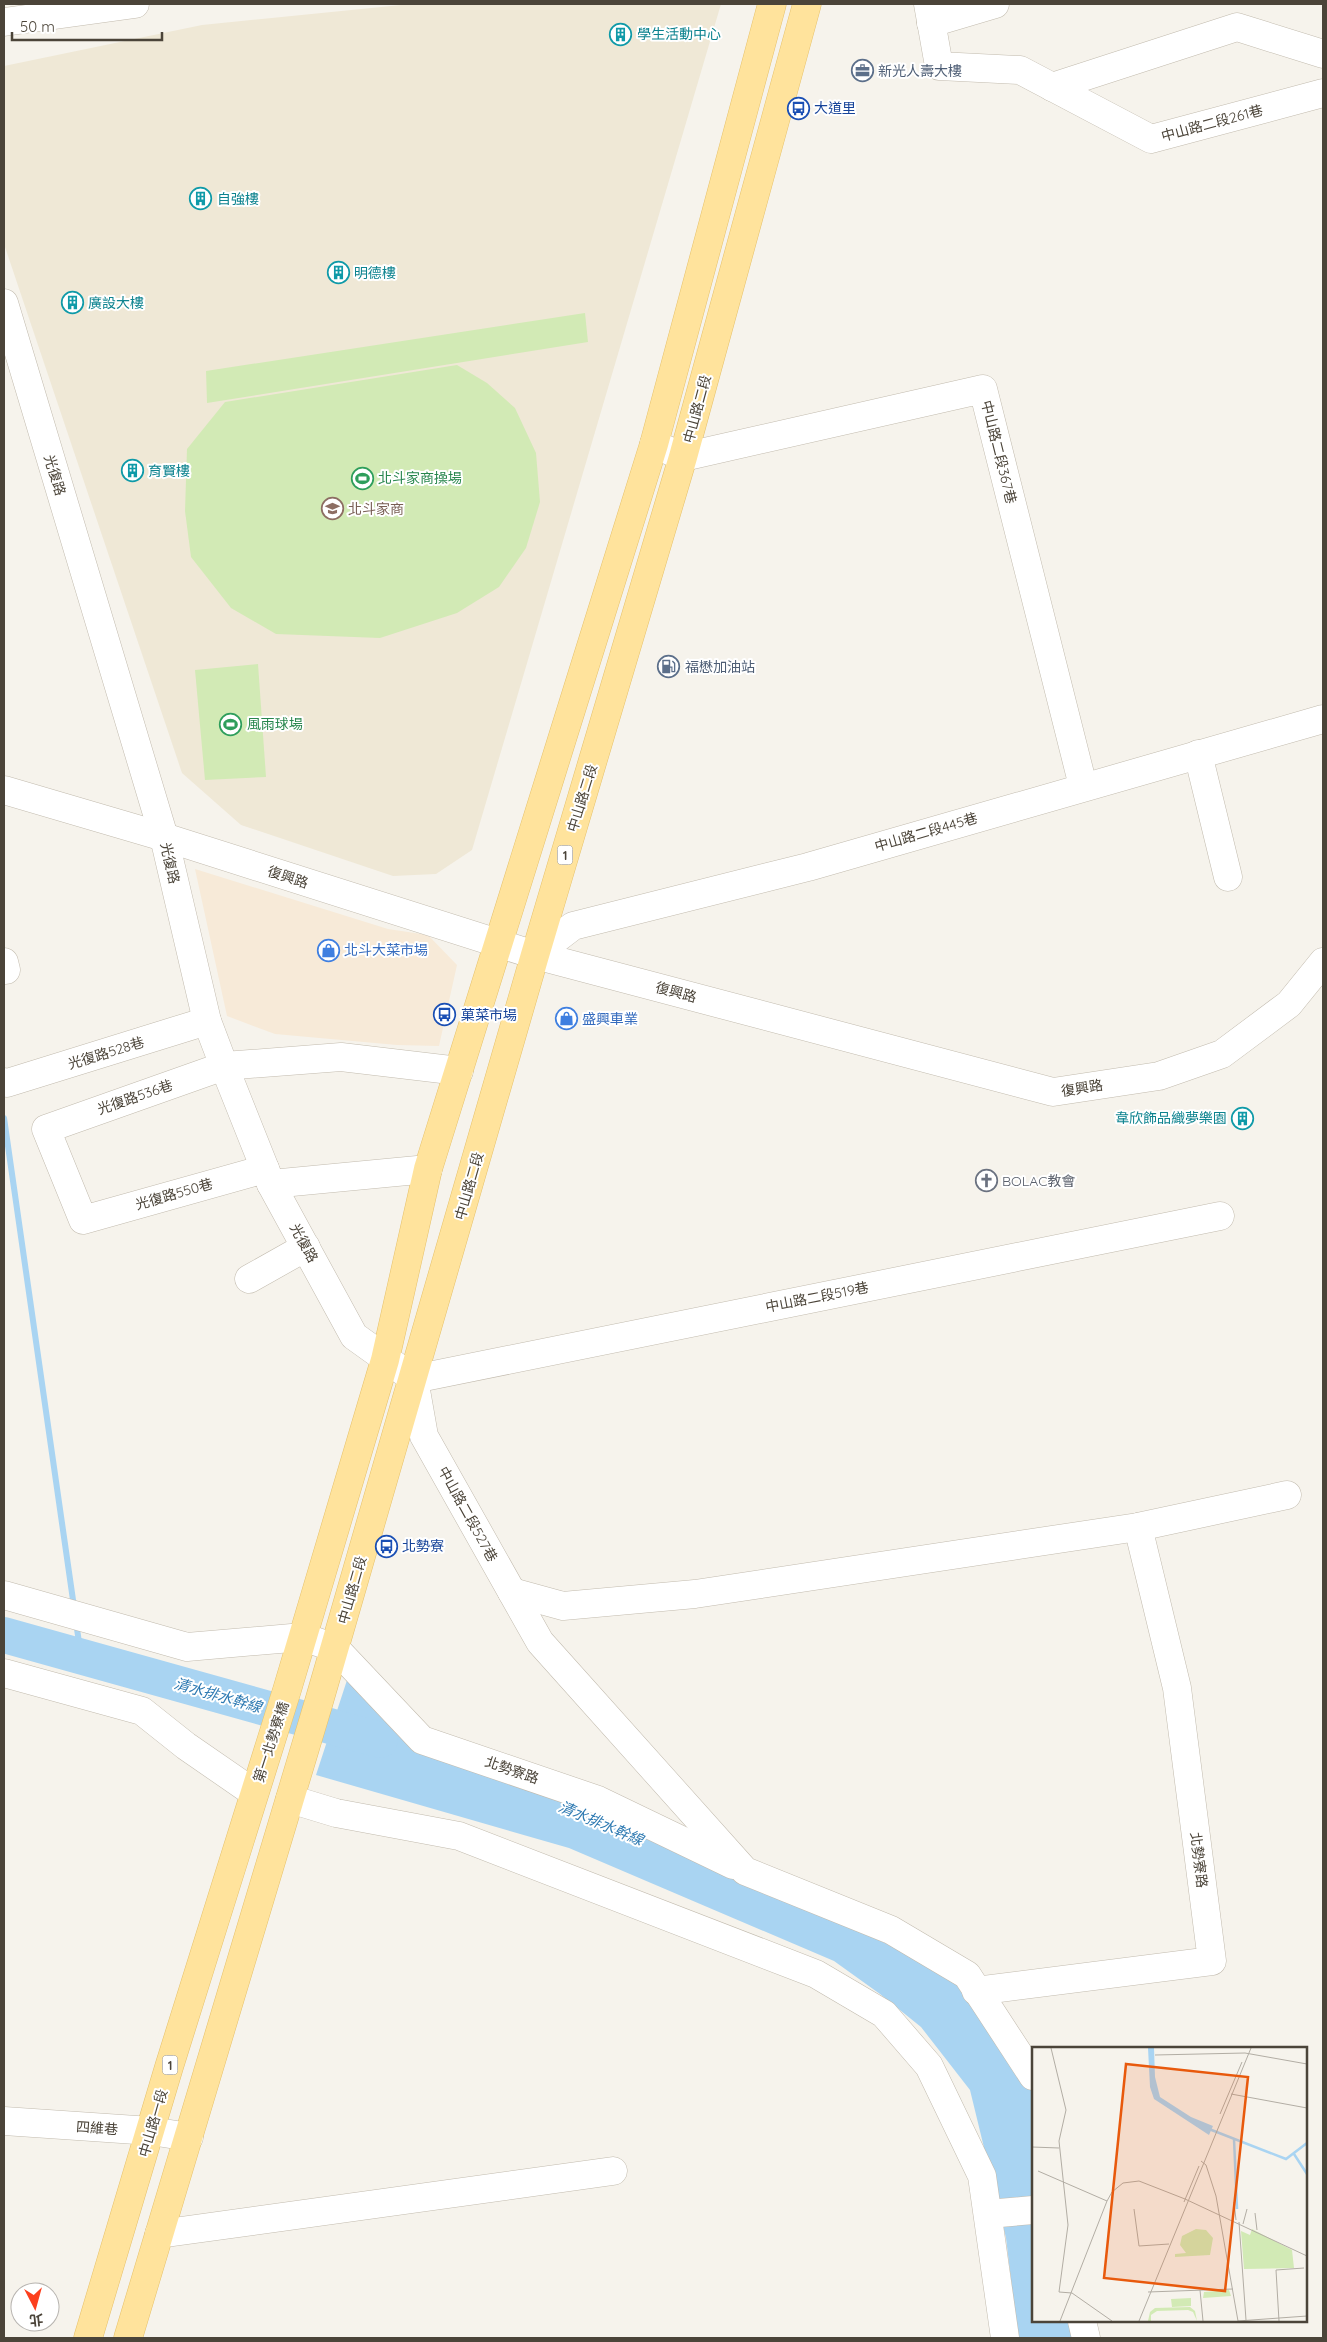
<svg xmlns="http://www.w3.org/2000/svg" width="1327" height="2342" font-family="Quicksand,'Noto Sans TC',sans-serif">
  <rect width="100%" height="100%" fill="#f6f3ec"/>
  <!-- commercial -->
  <polygon fill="#f7ead8" points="195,869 388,929 428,935 457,965 439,1046 397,1045 275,1034 227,1016"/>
  <!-- education -->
  <polygon fill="#efe8d6" points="411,4 721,4 472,850 436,874 393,876 241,825 182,773 4,244 4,66 202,25"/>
  <!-- green -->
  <g fill="#d2eab5">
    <polygon points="585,313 588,342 207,403 206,371"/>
    <polygon points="457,365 487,383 515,408 536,453 540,502 526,548 499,587 457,613 380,638 276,634 231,608 191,557 185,511 187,449 225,402"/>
    <polygon points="258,664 266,777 205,780 195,670"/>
  </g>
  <!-- water -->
  <polygon fill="#a9d4f2" points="349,1674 420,1733 956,1975 1033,2087 1033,2321 1084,2321 1087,2338 1018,2338 1006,2238 970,2090 921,2027 880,1994 834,1961 569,1848 316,1775"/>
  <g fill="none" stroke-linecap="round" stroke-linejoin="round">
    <!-- stream -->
    <g stroke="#a9d4f2" stroke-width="6">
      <polyline points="4,1118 74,1607"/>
      <polyline points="76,1622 81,1656"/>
    </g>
    <!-- river -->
    <polyline stroke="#a9d4f2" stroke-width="36" points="4,1635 380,1740"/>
    <defs>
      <g id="minor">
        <polyline points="928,4 939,66 1020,70 1151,139 1323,93"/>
        <polyline points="4,22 135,4"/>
        <polyline points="931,23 995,4"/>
        <polyline points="1052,87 1237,27 1323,54"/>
        <polyline points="4,303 164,837 207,1021 224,1066 271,1184 354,1336 414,1379"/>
        <polyline points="654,444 683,457 983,389 1083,786"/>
        <polyline points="1198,754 1228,877"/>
        <polyline points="4,790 164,837 535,955 1053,1092 1159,1076 1222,1054 1289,1004 1323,962"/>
        <polyline points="535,955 573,926 808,867 1323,719"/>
        <polyline points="4,962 6,970"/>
        <polyline points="4,1082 7,1083 207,1021"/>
        <polyline points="265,1169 83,1220 46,1129 224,1066 341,1057 459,1071"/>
        <polyline points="271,1184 428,1169"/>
        <polyline points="249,1279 306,1247"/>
        <polyline points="414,1379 424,1436 540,1642 745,1871 891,1930 967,1975 1033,2076"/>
        <polyline points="414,1379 1220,1216"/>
        <polyline points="512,1592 563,1606 695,1594 1138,1527 1287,1495"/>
        <polyline points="4,1595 187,1647 303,1637 335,1648 422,1740 598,1800 733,1865"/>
        <polyline points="4,1673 142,1711 186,1746 254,1793"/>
        <polyline points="290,1799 336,1813 459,1836 816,1974 884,2014 929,2066 982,2176 1005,2338"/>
        <polyline points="976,1991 1212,1961 1177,1688 1138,1527"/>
        <polyline points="4,2121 151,2131 189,2137"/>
        <polyline points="988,2214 1033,2210"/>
        <polyline points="159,2234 613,2171"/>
        <polyline points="1082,2321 1086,2338"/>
      </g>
      <g id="major">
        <polyline points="88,2338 169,2067 287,1690 385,1360 428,1169 654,444 772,4"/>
        <polyline points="128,2338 318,1705 535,955 683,457 807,4"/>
      </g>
    </defs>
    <!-- minor casing -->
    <use href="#minor" stroke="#c2bbae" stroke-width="29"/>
    <!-- major casing -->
    <use href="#major" stroke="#e6c16a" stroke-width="29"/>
    <!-- minor -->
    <use href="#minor" stroke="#fff" stroke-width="28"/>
    <!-- major -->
    <use href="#major" stroke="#ffe39c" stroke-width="28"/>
  </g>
  <!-- icons -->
  <defs>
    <symbol id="building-ring" viewBox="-11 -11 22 22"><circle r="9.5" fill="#fff" stroke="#0f9aa8" stroke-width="1.5"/><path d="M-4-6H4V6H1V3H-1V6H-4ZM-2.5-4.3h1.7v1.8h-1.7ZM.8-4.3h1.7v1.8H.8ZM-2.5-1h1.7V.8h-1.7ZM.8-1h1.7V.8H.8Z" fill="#0f9aa8"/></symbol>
    <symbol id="office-ring" viewBox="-11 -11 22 22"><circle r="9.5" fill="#fff" stroke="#5c6f8a" stroke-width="1.5"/><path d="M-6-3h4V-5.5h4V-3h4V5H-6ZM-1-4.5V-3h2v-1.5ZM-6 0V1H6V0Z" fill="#5c6f8a"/></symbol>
    <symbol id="bus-ring" viewBox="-11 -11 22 22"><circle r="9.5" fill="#fff" stroke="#1a4fb4" stroke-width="1.5"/><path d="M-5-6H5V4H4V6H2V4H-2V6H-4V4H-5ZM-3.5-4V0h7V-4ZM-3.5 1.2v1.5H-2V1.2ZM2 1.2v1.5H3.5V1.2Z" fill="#1a4fb4"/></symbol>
    <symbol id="stadium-ring" viewBox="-11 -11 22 22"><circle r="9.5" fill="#fff" stroke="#2e9e5b" stroke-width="1.5"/><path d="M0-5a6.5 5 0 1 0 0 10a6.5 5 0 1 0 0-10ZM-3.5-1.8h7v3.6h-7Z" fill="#2e9e5b"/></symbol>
    <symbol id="school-ring" viewBox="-11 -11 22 22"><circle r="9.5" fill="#fff" stroke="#8d6e63" stroke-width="1.5"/><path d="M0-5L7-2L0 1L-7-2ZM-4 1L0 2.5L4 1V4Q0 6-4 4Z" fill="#8d6e63"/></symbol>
    <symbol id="fuel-ring" viewBox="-11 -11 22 22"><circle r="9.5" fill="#fff" stroke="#5c6f8a" stroke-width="1.5"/><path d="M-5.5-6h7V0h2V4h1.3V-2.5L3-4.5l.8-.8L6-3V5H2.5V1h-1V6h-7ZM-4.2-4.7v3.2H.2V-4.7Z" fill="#5c6f8a"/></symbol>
    <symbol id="shop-ring" viewBox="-11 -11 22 22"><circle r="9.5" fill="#fff" stroke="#3f7fe0" stroke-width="1.5"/><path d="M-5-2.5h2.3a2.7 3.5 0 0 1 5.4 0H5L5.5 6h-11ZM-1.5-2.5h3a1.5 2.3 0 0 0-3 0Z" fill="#3f7fe0"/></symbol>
    <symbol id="church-ring" viewBox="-11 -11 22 22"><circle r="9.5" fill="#fff" stroke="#6b7280" stroke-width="1.5"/><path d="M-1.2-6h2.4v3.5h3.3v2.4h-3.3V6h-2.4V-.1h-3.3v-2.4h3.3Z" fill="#6b7280"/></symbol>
  </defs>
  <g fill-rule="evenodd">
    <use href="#building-ring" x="608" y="22" width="25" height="25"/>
    <use href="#office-ring" x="850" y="58" width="25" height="25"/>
    <use href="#bus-ring" x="786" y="96" width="25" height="25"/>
    <use href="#building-ring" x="188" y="186" width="25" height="25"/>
    <use href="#building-ring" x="326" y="260" width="25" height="25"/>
    <use href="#building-ring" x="60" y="290" width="25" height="25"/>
    <use href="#building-ring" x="120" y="458" width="25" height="25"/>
    <use href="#stadium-ring" x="350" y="466" width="25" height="25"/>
    <use href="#school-ring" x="320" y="496" width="25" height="25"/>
    <use href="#fuel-ring" x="656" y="654" width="25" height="25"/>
    <use href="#stadium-ring" x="218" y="712" width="25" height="25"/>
    <use href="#shop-ring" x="316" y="938" width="25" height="25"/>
    <use href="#bus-ring" x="432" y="1002" width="25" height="25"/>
    <use href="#shop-ring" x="554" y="1006" width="25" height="25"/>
    <use href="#building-ring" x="1230" y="1106" width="25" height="25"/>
    <use href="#church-ring" x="974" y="1168" width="25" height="25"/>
    <use href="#bus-ring" x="374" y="1534" width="25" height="25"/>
  </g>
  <g text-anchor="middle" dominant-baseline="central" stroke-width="4" stroke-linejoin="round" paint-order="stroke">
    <!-- shield labels -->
    <g fill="#fff" stroke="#817c74" stroke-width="1">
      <rect x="557.5" y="845.5" width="15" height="19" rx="4"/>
      <rect x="162.5" y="2055.5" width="15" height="19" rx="4"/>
    </g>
    <g font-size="12" font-weight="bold" fill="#4b4439">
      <text x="565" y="855">1</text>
      <text x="170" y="2065">1</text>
    </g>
    <!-- culture labels -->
    <g font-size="14" fill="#0d838f" stroke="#fff" text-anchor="start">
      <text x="637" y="34">學生活動中心</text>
      <text x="217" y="199">自強樓</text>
      <text x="354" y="273">明德樓</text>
      <text x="88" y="303">廣設大樓</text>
      <text x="148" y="471">育賢樓</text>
      <text x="1227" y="1118" text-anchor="end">韋欣飾品織夢樂園</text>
    </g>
    <!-- service labels -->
    <g font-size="14" fill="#4e5e75" stroke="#fff" text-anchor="start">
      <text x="878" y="71">新光人壽大樓</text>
      <text x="685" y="667">福懋加油站</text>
    </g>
    <!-- transit labels -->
    <g font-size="14" fill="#164399" stroke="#fff" text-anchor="start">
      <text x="814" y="108">大道里</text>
      <text x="461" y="1015">菓菜市場</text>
      <text x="402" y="1546">北勢寮</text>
    </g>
    <!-- street labels -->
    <g font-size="14" fill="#4b4439" stroke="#fff">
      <text transform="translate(1212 123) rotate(-15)">中山路二段261巷</text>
      <text transform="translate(697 409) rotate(-75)">中山路二段</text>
      <text transform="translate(999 452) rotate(76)">中山路二段367巷</text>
      <text transform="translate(55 475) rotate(73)">光復路</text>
      <text transform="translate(582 798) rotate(-73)">中山路二段</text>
      <text transform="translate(926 832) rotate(-16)">中山路二段445巷</text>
      <text transform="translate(170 863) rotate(77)">光復路</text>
      <text transform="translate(288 877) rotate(18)">復興路</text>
      <text transform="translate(676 992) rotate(15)">復興路</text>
      <text transform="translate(106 1053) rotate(-17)">光復路528巷</text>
      <text transform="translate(1082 1088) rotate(-9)">復興路</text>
      <text transform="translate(135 1097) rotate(-19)">光復路536巷</text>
      <text transform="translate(469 1186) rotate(-74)">中山路二段</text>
      <text transform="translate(174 1194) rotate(-16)">光復路550巷</text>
      <text transform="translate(304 1243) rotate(61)">光復路</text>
      <text transform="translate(817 1297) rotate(-11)">中山路二段519巷</text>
      <text transform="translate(468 1514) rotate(61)">中山路二段527巷</text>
      <text transform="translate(352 1590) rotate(-74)">中山路二段</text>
      <text transform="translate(271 1742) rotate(-72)">第一北勢寮橋</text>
      <text transform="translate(512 1770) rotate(19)">北勢寮路</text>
      <text transform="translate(1199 1860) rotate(83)">北勢寮路</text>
      <text transform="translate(153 2123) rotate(-74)">中山路一段</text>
      <text transform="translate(97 2128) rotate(4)">四維巷</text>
    </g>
    <!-- leisure labels -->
    <g font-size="14" fill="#27864d" stroke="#fff" text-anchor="start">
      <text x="378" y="478">北斗家商操場</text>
      <text x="247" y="724">風雨球場</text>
    </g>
    <!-- education labels -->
    <g font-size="14" fill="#785e54" stroke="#fff" text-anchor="start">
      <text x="348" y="509">北斗家商</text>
    </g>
    <!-- shop labels -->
    <g font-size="14" fill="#366cbe" stroke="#fff" text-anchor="start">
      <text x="344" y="950">北斗大菜市場</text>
      <text x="582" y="1019">盛興車業</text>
    </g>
    <!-- worship labels -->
    <g font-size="14" fill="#5b616d" stroke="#fff" text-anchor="start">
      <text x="1002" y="1181">BOLAC教會</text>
    </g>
    <!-- water labels -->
    <g font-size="15" font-style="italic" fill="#2e7ab2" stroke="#fff">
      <text transform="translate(218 1695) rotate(16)">清水排水幹線</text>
      <text transform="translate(601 1823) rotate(23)">清水排水幹線</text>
    </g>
  </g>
  <!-- overview -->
  <g transform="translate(1032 2047)">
    <rect width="275" height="275" fill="#f6f3ec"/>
    <path d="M164 182 174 183 181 191 178 208 143 210V207L154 206 148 198 150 189ZM220 182 260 203 262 221 212 222 209 184 218 188ZM197 243 199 249 171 251 172 245ZM159 251V259L140 260 139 252ZM158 260 163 264 165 274 161 265 156 263 125 264 119 268V274H116L118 265 123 261Z" fill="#d2eab5"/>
    <path d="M116 1H122L123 30 128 50 159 70 181 79 177 88 122 52 118 40Z" fill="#a9d4f2"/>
    <path fill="none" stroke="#a9d4f2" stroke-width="2.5" d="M177 82 254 112 275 96M202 92 205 162M262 107 275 127"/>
    <path fill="none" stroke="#b2ada4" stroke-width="1" d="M19 1 34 63 27 94 36 178 27 245 40 246 80 274M123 8 213 6 275 17M199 47 275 61M188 67 210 15M0 100 27 101M169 114 174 118 184 149 206 274M6 124 75 154M152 155 167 119M202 155 204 173M102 162 107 199 137 197M223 166 225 183M207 175 214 273M211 177 215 162M168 243 171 274M116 245 201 242M28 274 75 154 80 145 91 136 107 134 153 152 275 209M107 274 219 1M206 274 275 269M247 274 244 223 272 221"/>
    <path fill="#e8590c" fill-opacity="0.15" stroke="#e8590c" stroke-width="2.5" d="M94 17 216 30 193 244 72 231Z"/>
    <rect width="275" height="275" fill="none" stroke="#4b4439" stroke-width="2.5"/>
  </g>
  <!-- border -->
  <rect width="1327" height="2342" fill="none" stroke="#4b4439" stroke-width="10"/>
  <!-- north arrow -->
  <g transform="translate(35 2307) rotate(174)"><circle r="24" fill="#ffffff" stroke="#b7b4b0"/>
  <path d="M0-4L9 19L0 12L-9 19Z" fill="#fc3f1d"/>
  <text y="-8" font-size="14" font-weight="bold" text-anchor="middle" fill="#4b4439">北</text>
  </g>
  <!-- scale -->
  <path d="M12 32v8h150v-8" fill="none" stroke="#4b4439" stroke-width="2.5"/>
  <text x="20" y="32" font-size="15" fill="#4b4439" stroke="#ffffff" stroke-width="4" paint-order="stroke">50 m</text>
</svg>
